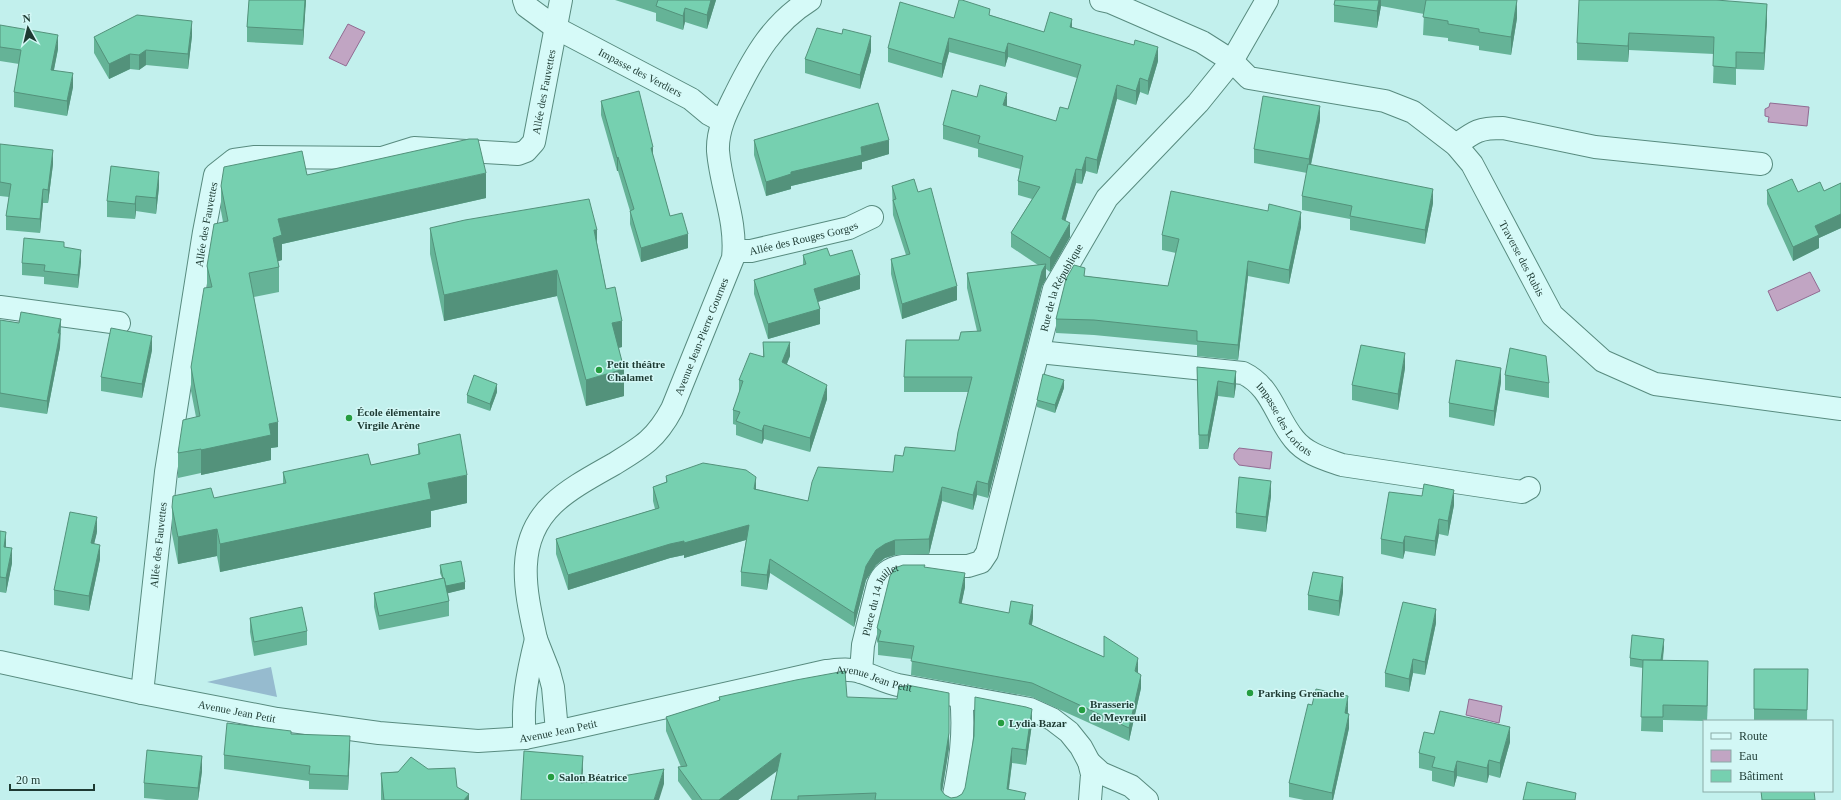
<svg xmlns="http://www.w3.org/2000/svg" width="1841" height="800" font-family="'Times New Roman',serif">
  <rect width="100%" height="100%" fill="#c2f0ed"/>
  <!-- green -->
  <polygon fill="#96bbcf" points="271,667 277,697 207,682"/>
  <!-- water -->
  <g fill="#c1a5c3" stroke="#916b92">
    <polygon points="348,24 365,32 346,66 329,58"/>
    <polygon points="1770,103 1809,107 1807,126 1768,122 1769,117 1765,116 1765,109 1769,107"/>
    <polygon points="1810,272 1820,291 1777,311 1768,291"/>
    <polygon points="1239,448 1272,452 1270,469 1239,465 1234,459 1234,454"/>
    <polygon points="1469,699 1502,706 1499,723 1466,715"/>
  </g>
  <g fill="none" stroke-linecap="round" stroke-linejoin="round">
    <defs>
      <g id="minor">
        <path id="s1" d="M524 0 526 6 556 28 691 99 709 114 722 121"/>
        <path id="s2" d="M1101 0 1110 2 1202 42 1232 61 1249 78 1385 101 1413 112 1456 145 1472 164 1552 315 1603 361 1655 384 1841 409"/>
        <path d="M1456 145C1475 131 1479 128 1503 128L1595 147 1761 164"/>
        <path id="s3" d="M734 251H751L849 228 872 217"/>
        <polyline points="0,307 119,323"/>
        <path id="s4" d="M1039 352 1243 373C1272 387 1275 416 1294 439 1306 454 1325 459 1342 465L1522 492 1529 488"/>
        <path id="s5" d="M536 639C526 593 513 542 553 504 570 488 593 476 614 464 642 447 656 439 672 409L733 258C737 220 721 188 718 151 717 130 727 111 736 93 755 55 773 23 810 0"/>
        <path id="s6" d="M0 662 142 693 277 719 379 733 478 741 525 738 569 729 826 671C837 670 849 668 861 672 874 676 885 682 898 685L1030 709 1052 719 1069 732 1081 747 1089 762 1092 774 1090 800"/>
        <path id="s7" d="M861 672 863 645 878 585C882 573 890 568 902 566H968L981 562 987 553 1054 289 1107 198 1198 103 1232 61 1267 0"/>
        <path id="s8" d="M142 693 166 472 204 232 215 175 234 160 255 157 382 158 414 148 518 154 526 151 534 142 561 0"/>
        <path d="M525 738C521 704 528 672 536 639L549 672 553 687 557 731"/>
        <polyline points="1089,762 1101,773 1131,786 1147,800"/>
        <path d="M953 800C960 766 965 732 961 697"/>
      </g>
    </defs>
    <!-- minor casing -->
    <use href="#minor" stroke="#588b7f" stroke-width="24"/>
    <!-- minor -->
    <use href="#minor" stroke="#d6faf8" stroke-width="22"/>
  </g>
  <!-- wall -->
  <g fill="#65b397">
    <polygon points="249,0 306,0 303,45 247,42 247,27"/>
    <polygon points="615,0 716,0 707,29 685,22 683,30 656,21 656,13"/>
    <polygon points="1335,0 1514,0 1517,18 1511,55 1479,50 1479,46 1448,41 1448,38 1423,35 1424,14 1381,6 1377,28 1334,22 1334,5"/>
    <polygon points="1767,4 1767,21 1764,70 1736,69 1736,85 1713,83 1714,54 1629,50 1628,62 1577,60 1577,43"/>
    <polygon points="990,15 1044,32 1072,27 1158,61 1148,95 1140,92 1136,105 1117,99 1097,174 1086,171 1082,184 1076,183 1065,221 1070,237 1050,272 1046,269 1046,279 1042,286 988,498 977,495 973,510 942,501 929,554 895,555 885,558 876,565 866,580 854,627 770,573 767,590 741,586 741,572 746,540 684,558 684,555 670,558 568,590 556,554 556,539 655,509 653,501 653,487 666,482 666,476 756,489 808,501 893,472 903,456 955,451 968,392 904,392 904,377 959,340 977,331 967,288 967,273 1038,265 1011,247 1011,233 1032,199 1018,195 1018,181 1020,169 978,157 978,149 943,139 943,125 1007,106 1056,121 1068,109 1077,78 1008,57 1005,67 949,52 942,78 888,62 888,48 954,18"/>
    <polygon points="0,25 58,49 54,70 73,87 67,116 14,107 14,92 19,64 0,61"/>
    <polygon points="192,36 188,69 146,65 139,70 130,69 109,79 94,53 94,37"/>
    <polygon points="871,51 860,89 805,73 805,59"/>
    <polygon points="601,101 653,156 670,216 688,248 641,262 630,224 630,211 618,171 617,171 601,115"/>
    <polygon points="1320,120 1311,165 1433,203 1425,244 1350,230 1350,219 1302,210 1302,196 1307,173 1254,163 1254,149"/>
    <polygon points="754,140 889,154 862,162 862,169 791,186 791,189 766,196 754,155"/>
    <polygon points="0,144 53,164 48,203 43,203 40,233 6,230 6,216 9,197 0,196"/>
    <polygon points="307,175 486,198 282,244 282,260 278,261 279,267 279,292 254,297 278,447 271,448 271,460 201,475 201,473 178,478 178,453 196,417 191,391 191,367 207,288 207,266 223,222 221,211 221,186"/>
    <polygon points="1841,183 1841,228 1819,238 1819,248 1793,261 1767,204 1767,190 1798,192 1824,191"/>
    <polygon points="892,186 918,192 957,300 902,319 891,274 891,259 906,255 893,215"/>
    <polygon points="159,187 156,214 136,211 135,219 107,217 107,201"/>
    <polygon points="1301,227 1289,284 1248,276 1238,360 1197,356 1197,345 1094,335 1056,333 1056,319 1085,276 1168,286 1176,253 1162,250 1162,235"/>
    <polygon points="430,228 597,243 606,289 622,347 619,348 624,396 586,406 557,296 444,321 430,254"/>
    <polygon points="64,247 81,262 78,288 44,284 44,277 22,275 22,263"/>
    <polygon points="803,255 830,256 860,289 818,302 820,324 768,339 754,294 754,280 803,265"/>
    <polygon points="61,319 60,347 47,414 0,407 0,320 19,323"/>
    <polygon points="763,342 790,356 787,364 827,399 810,452 764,439 762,444 736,435 736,425 733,424 733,410 739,393 739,380 763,357"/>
    <polygon points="152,350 142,398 101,391 101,377"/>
    <polygon points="1197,367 1236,371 1236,385 1234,398 1218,396 1208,449 1199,449"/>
    <polygon points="1405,368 1398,410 1352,400 1352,385"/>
    <polygon points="1505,375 1549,383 1549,398 1505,390"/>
    <polygon points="1501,382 1494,426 1449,417 1449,403"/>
    <polygon points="1064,388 1055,413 1037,407 1037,400"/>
    <polygon points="497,392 490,411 467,403 467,395"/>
    <polygon points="418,444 467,503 431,511 431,527 220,572 217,556 178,564 172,534 172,507 283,484 283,472 371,465 418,455"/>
    <polygon points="1271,496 1266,532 1236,528 1236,513"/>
    <polygon points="1422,496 1454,505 1448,536 1439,534 1435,556 1405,551 1403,559 1381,554 1381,539"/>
    <polygon points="0,531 12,563 6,593 0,592"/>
    <polygon points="97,532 94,543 100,559 89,611 54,605 54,590"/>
    <polygon points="440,565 465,589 448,593 449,601 449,616 379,630 374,607 374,593 442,578 440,573"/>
    <polygon points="925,567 965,587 961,604 1033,618 1032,625 1138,672 1138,673 1141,688 1129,741 1032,697 911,675 912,659 878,655 878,643 877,642 877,628"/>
    <polygon points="1343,592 1339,616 1308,610 1308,595"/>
    <polygon points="250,618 307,631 307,645 254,656 250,632"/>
    <polygon points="1436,623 1425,675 1413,673 1409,692 1385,687 1385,673"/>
    <polygon points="1664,647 1663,660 1708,676 1707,721 1663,720 1663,732 1641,731 1643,668 1630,666 1630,658"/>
    <polygon points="1754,669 1808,669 1807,721 1754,721"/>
    <polygon points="719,697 847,697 949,748 942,791 945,795 951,798 957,797 962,794 1032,724 1026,765 1012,763 1009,789 1026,800 771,800 777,770 738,800 692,800 678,781 678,767 681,767 666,731 666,717 719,701"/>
    <polygon points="1312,705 1348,710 1348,714 1349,728 1333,800 1304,800 1289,797 1289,783"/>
    <polygon points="291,734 350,751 348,790 309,789 309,781 224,769 224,755"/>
    <polygon points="1434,734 1510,742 1500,778 1489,775 1487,783 1457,776 1454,787 1432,781 1432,771 1419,768 1419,753"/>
    <polygon points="428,769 457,787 469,800 381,800 381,773"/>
    <polygon points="202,771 198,800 166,800 144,798 144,783"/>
  </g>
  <!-- shaded-wall -->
  <g fill="#53927b">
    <polygon points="305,0 306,0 303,45 303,30"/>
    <polygon points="711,0 716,0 707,29 707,15"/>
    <polygon points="1379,0 1381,0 1381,6 1377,28 1377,11"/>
    <polygon points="1517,0 1517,18 1511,55 1511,37"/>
    <polygon points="1767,4 1767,21 1764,70 1764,53"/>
    <polygon points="685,8 685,22 683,30 683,16"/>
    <polygon points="1072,19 1072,33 1070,27"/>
    <polygon points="192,21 192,36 188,69 188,54"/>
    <polygon points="1629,33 1629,50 1628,62 1628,46"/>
    <polygon points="58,35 58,49 51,84 51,70"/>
    <polygon points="871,36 871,51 860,89 860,75"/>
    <polygon points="949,38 949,52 942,78 942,64"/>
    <polygon points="1008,43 1008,57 1005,67 1005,53"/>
    <polygon points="1158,47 1158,61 1148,95 1148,81"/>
    <polygon points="146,50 146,65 139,70 139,55"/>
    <polygon points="130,54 130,69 109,79 109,64"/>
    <polygon points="73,73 73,87 67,116 67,101"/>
    <polygon points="1140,78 1140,92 1136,105 1136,91"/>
    <polygon points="1117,85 1117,99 1097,174 1097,160"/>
    <polygon points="1007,93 1007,107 1003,105"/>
    <polygon points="1320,106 1320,120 1309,173 1309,159"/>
    <polygon points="889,140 889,154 862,162 862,169 791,186 791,189 766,196 766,182 791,172 861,147"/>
    <polygon points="653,147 653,161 651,148"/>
    <polygon points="53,150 53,164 48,203 48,190"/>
    <polygon points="618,157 618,171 617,171 617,158"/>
    <polygon points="1086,157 1086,171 1082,184 1082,170"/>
    <polygon points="1076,169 1076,183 1062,233 1062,219"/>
    <polygon points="159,172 159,187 156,214 156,198"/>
    <polygon points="486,173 486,198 282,244 282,260 273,263 273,238 278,219"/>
    <polygon points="43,189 43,203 40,233 40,219"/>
    <polygon points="1433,189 1433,203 1425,244 1425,230"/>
    <polygon points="136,196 136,211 135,219 135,204"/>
    <polygon points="1301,212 1301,227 1289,284 1289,270"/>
    <polygon points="1841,214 1841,228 1819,238 1819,248 1793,261 1793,247 1815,226"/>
    <polygon points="1070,223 1070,237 1050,272 1050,258"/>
    <polygon points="594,230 597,230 597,256"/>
    <polygon points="688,234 688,248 641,262 641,248"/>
    <polygon points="81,250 81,262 78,288 78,275"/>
    <polygon points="1248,261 1248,276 1238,360 1238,345"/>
    <polygon points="1046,264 1046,279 1042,286 988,498 988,484 1042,271"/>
    <polygon points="557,270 557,296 444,321 444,295"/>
    <polygon points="860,275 860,289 814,303 814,289"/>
    <polygon points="957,286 957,300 902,319 902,304"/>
    <polygon points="820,309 820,324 768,339 768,324"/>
    <polygon points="61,319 60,347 47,414 47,401"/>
    <polygon points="622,321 622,347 612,349 612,323"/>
    <polygon points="152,336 152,350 142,398 142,384"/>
    <polygon points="790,342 790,356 782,375 782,362"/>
    <polygon points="1405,353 1405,368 1398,410 1398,394"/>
    <polygon points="1501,368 1501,382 1494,426 1494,411"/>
    <polygon points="624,369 624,396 586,406 586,380"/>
    <polygon points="1236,371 1236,385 1234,398 1234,384"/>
    <polygon points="1064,380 1064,388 1055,413 1055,405"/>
    <polygon points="1218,381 1218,396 1208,449 1208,435"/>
    <polygon points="497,384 497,392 490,411 490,404"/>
    <polygon points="827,385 827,399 810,452 810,438"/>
    <polygon points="278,422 278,447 271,448 271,460 201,475 201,450 269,424"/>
    <polygon points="764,425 764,439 762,444 762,431"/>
    <polygon points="467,475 467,503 431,511 431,527 220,572 220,544 428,483"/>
    <polygon points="756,477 756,492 754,489"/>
    <polygon points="977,481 977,495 973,510 973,495"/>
    <polygon points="1271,481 1271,496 1266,532 1266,517"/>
    <polygon points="942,487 942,501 929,554 929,539"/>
    <polygon points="1454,490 1454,505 1448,536 1448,521"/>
    <polygon points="97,517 97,532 91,557 91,543"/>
    <polygon points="1439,519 1439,534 1435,556 1435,541"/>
    <polygon points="749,525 749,539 684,558 684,543"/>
    <polygon points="217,529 217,556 178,564 178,537"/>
    <polygon points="6,532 6,547 4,547"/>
    <polygon points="1405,536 1405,551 1403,559 1403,543"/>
    <polygon points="895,540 895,555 885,558 876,565 866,580 854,627 854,613 866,566 876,550 885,544"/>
    <polygon points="684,541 684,555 670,558 568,590 568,575 670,544"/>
    <polygon points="100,545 100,559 89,611 89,596"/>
    <polygon points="12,548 12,563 6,593 6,578"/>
    <polygon points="770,559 770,573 767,590 767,575"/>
    <polygon points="965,573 965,587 959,617 959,603"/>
    <polygon points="1343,577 1343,592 1339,616 1339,601"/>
    <polygon points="465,582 465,589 445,594 445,586"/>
    <polygon points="1033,605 1033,618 1029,637 1029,624"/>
    <polygon points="1436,609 1436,623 1425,675 1425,662"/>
    <polygon points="1664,639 1664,647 1661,670 1661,662"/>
    <polygon points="1138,658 1138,672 1135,685 1135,671"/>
    <polygon points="1413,659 1413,673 1409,692 1409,679"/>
    <polygon points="1708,661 1708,676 1707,721 1707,706"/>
    <polygon points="1141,675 1141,688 1129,741 1129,728"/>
    <polygon points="949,693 949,748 941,798 941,784"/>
    <polygon points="1348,696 1348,710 1345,727 1345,713"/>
    <polygon points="1032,709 1032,724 1026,765 1026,750"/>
    <polygon points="1349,714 1349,728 1333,800 1332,800 1332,793"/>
    <polygon points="1510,727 1510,742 1500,778 1500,763"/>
    <polygon points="350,736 350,751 348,790 348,776"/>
    <polygon points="1012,748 1012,763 1007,800 1007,789"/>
    <polygon points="781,753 781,768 738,800 719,800"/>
    <polygon points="202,756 202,771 198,800 198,788"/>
    <polygon points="583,756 583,770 581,797 581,783"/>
    <polygon points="1489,760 1489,775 1487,783 1487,768"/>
    <polygon points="1457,761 1457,776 1454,787 1454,772"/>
    <polygon points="664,769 664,784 659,800 654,800"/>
    <polygon points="469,794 469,800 464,800"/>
  </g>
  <!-- building -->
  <g fill="#76d0b0" stroke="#53927b">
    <polygon points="249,0 305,0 303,30 247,27"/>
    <polygon points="658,0 711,0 707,15 685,8 683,16 656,6"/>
    <polygon points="959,0 962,0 990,9 989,15 1044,32 1050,12 1072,19 1070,27 1134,45 1135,40 1158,47 1148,81 1140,78 1136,91 1117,85 1097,160 1086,157 1082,170 1076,169 1062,219 1070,223 1050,258 1011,233 1040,187 1018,181 1023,156 978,143 980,136 943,125 952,90 977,97 980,85 1007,93 1003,105 1056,121 1060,107 1068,109 1081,65 1008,43 1005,53 949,38 942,64 888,48 900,2 954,18"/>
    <polygon points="1335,0 1379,0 1377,11 1334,5"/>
    <polygon points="1426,0 1517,0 1511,37 1479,32 1479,29 1448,24 1448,21 1423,17"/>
    <polygon points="1579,0 1716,0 1767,4 1764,53 1736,52 1736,68 1713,66 1714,37 1629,33 1628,46 1577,43"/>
    <polygon points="137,15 192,21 188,54 146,50 139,55 130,54 109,64 94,37"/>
    <polygon points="0,25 58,35 51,70 73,73 67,101 14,92 21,50 0,47"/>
    <polygon points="817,28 842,34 843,29 871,36 860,75 805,59"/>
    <polygon points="639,91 653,147 651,148 670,216 682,213 688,234 641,248 630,211 634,209 618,157 617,158 601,101"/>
    <polygon points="1263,96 1320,106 1309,159 1254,149"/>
    <polygon points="878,103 889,140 861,147 862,155 791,172 791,174 766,182 754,140"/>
    <polygon points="469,139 478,139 486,173 278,219 282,235 273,238 279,267 249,273 278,422 269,424 271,435 201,450 201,449 178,453 183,420 200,416 191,367 204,288 212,287 207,266 214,224 228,221 221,186 224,167 302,151 307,175"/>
    <polygon points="0,144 53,150 48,190 43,189 40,219 6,216 11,184 0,182"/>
    <polygon points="1308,164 1433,189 1425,230 1350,216 1352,206 1302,196"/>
    <polygon points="111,166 159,172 156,198 136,196 135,204 107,201"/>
    <polygon points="914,179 918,192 931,188 957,286 902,304 891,259 910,254 893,200 896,199 892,186"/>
    <polygon points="1792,179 1798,192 1820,182 1824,191 1841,183 1841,214 1815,226 1819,235 1793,247 1767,190"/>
    <polygon points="1171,191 1268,211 1269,204 1301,212 1289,270 1248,261 1238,345 1197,341 1197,331 1094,320 1056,319 1066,279 1074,265 1085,268 1084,276 1168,286 1179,239 1162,235"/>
    <polygon points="589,199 597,230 594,230 606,289 615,287 622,321 612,323 624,369 586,380 557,270 444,295 430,228 465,220"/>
    <polygon points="24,238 64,242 64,247 81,250 78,275 44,271 45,265 22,263"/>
    <polygon points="827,248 830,256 852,250 860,275 814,289 820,309 768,324 754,280 806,264 803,255"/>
    <polygon points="1046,264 1042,271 988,484 977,481 973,495 942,487 929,539 895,540 885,544 876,550 866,566 854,613 770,559 767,575 741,572 749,525 684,543 684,541 670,544 568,575 556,539 659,508 653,487 667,482 666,476 703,463 746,470 756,477 754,489 808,501 812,482 818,467 893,472 895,455 903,456 905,447 955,451 958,432 972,377 904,377 906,340 959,340 961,332 981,331 967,273"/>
    <polygon points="21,312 61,319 58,333 60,333 47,401 0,393 0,320 19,323"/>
    <polygon points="111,328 152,336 142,384 101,377"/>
    <polygon points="763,342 790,342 782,362 827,385 810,438 764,425 762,431 736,421 740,412 733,410 743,381 739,380 750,353 764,357"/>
    <polygon points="1361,345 1405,353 1398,394 1352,385"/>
    <polygon points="1510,348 1546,356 1549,383 1505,375"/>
    <polygon points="1456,360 1501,368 1494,411 1449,403"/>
    <polygon points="1197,367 1236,371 1234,384 1218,381 1208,435 1199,435"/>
    <polygon points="1043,374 1064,380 1055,405 1037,400"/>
    <polygon points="474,375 497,384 490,404 467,395"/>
    <polygon points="460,434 467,475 428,483 431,499 220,544 217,529 178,537 172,507 173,496 211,488 214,498 286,483 283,472 368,454 371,465 420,454 418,444"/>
    <polygon points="1239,477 1271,481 1266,517 1236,513"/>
    <polygon points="1424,484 1454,490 1448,521 1439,519 1435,541 1405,536 1403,543 1381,539 1389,492 1422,496"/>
    <polygon points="70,512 97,517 91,543 100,545 89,596 54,590"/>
    <polygon points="0,531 6,532 4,547 12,548 6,578 0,577"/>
    <polygon points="461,561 465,582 446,586 444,578 443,578 440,565"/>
    <polygon points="903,565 925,565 924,567 965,573 959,603 1009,613 1011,601 1033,605 1029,624 1104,657 1104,636 1138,658 1135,671 1141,675 1129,728 1032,683 911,661 914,646 878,641 881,631 877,628 890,576 895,568"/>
    <polygon points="1313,572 1343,577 1339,601 1308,595"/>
    <polygon points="444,578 449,601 379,616 374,593"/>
    <polygon points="1403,602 1436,609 1425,662 1413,659 1409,679 1385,673"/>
    <polygon points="302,607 307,631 254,642 250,618"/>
    <polygon points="1632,635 1664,639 1661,660 1643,660 1630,658"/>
    <polygon points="1643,660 1708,661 1707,706 1663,705 1663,717 1641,717"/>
    <polygon points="1754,669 1808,669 1807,710 1754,709"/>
    <polygon points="845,671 847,697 897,699 899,686 906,687 907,685 949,693 949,733 941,784 941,790 945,795 951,798 957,797 962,794 965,788 974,736 975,697 1026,707 1032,709 1026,750 1012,748 1007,789 1026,793 1024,800 875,800 876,793 798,796 798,800 771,800 781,753 719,800 702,800 678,767 687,766 666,717 720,700 719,697 796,680"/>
    <polygon points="1316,689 1348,696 1345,713 1349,714 1332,793 1289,783 1308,704 1312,705"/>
    <polygon points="1440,711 1510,727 1500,763 1489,760 1487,768 1457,761 1454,772 1432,767 1435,757 1419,753 1424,732 1434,734"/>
    <polygon points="227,723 291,731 291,734 350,736 348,776 309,774 310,766 224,755"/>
    <polygon points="147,750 202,756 198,788 144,783"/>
    <polygon points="524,751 583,756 581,783 664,769 654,800 521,800"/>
    <polygon points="411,757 428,769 455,768 457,787 469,794 464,800 384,800 381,773 398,772"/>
    <polygon points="1527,782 1576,793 1575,800 1523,800"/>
    <polygon points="1761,791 1814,791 1815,800 1762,800"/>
  </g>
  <!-- markers -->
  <g fill="#259d40" stroke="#d2f7f5" stroke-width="1.5">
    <circle cx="599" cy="370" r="4"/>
    <circle cx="349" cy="418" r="4"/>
    <circle cx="1250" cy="693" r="4"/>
    <circle cx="1082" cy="710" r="4"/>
    <circle cx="1001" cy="723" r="4"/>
    <circle cx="551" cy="777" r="4"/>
  </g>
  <g text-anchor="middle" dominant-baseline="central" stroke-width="3" stroke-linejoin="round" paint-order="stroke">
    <!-- street labels -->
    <g font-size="11" fill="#1d3a32" stroke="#d2f7f5">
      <text stroke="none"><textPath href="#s1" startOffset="139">Impasse des Verdiers</textPath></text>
      <text stroke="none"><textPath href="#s8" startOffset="905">Allée des Fauvettes</textPath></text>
      <text stroke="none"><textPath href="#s8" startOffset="473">Allée des Fauvettes</textPath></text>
      <text stroke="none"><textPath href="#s3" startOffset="71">Allée des Rouges Gorges</textPath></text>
      <text stroke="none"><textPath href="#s2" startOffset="523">Traverse des Rubis</textPath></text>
      <text stroke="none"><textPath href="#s7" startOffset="488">Rue de la République</textPath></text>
      <text stroke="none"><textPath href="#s5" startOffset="376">Avenue Jean-Pierre Gournes</textPath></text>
      <text stroke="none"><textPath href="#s4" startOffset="268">Impasse des Loriots</textPath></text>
      <text stroke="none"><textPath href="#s8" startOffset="149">Allée des Fauvettes</textPath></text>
      <text stroke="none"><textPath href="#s7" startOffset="77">Place du 14 Juillet</textPath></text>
      <text stroke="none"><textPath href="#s6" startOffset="890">Avenue Jean Petit</textPath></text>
      <text stroke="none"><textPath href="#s6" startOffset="242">Avenue Jean Petit</textPath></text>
      <text stroke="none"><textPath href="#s6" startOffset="566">Avenue Jean Petit</textPath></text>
    </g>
    <!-- poi labels -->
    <g font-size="11" font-weight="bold" fill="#1d3a32" stroke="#d2f7f5" text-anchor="start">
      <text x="607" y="364">Petit théâtre<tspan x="607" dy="13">Chalamet</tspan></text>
      <text x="357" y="412">École élémentaire<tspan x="357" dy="13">Virgile Arène</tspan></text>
      <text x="1258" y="693">Parking Grenache</text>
      <text x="1090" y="704">Brasserie<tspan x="1090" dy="13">de Meyreuil</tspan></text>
      <text x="1009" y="723">Lydia Bazar</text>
      <text x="559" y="777">Salon Béatrice</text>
    </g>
  </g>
  <!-- legend -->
  <rect x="1703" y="720" width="130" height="72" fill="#d2f7f5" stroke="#8aaba7"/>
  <rect x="1711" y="733" width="20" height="6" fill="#d6faf8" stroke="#8aaba7"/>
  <text x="1739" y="740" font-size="12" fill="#1d3a32">Route</text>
  <rect x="1711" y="750" width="20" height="12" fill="#c1a5c3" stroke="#8aaba7"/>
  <text x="1739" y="760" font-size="12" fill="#1d3a32">Eau</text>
  <rect x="1711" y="770" width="20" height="12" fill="#76d0b0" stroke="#8aaba7"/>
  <text x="1739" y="780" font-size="12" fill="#1d3a32">Bâtiment</text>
  <!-- north arrow -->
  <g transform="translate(28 28) rotate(352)" stroke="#d2f7f5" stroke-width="3" paint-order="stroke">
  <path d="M0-3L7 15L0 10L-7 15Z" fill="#1d3a32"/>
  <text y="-6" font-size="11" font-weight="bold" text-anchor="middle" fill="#1d3a32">N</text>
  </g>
  <!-- scale -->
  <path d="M10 784v6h84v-6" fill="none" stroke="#1d3a32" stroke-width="2"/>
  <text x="16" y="784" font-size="12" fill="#1d3a32" stroke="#d2f7f5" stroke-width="3" paint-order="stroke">20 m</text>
</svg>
